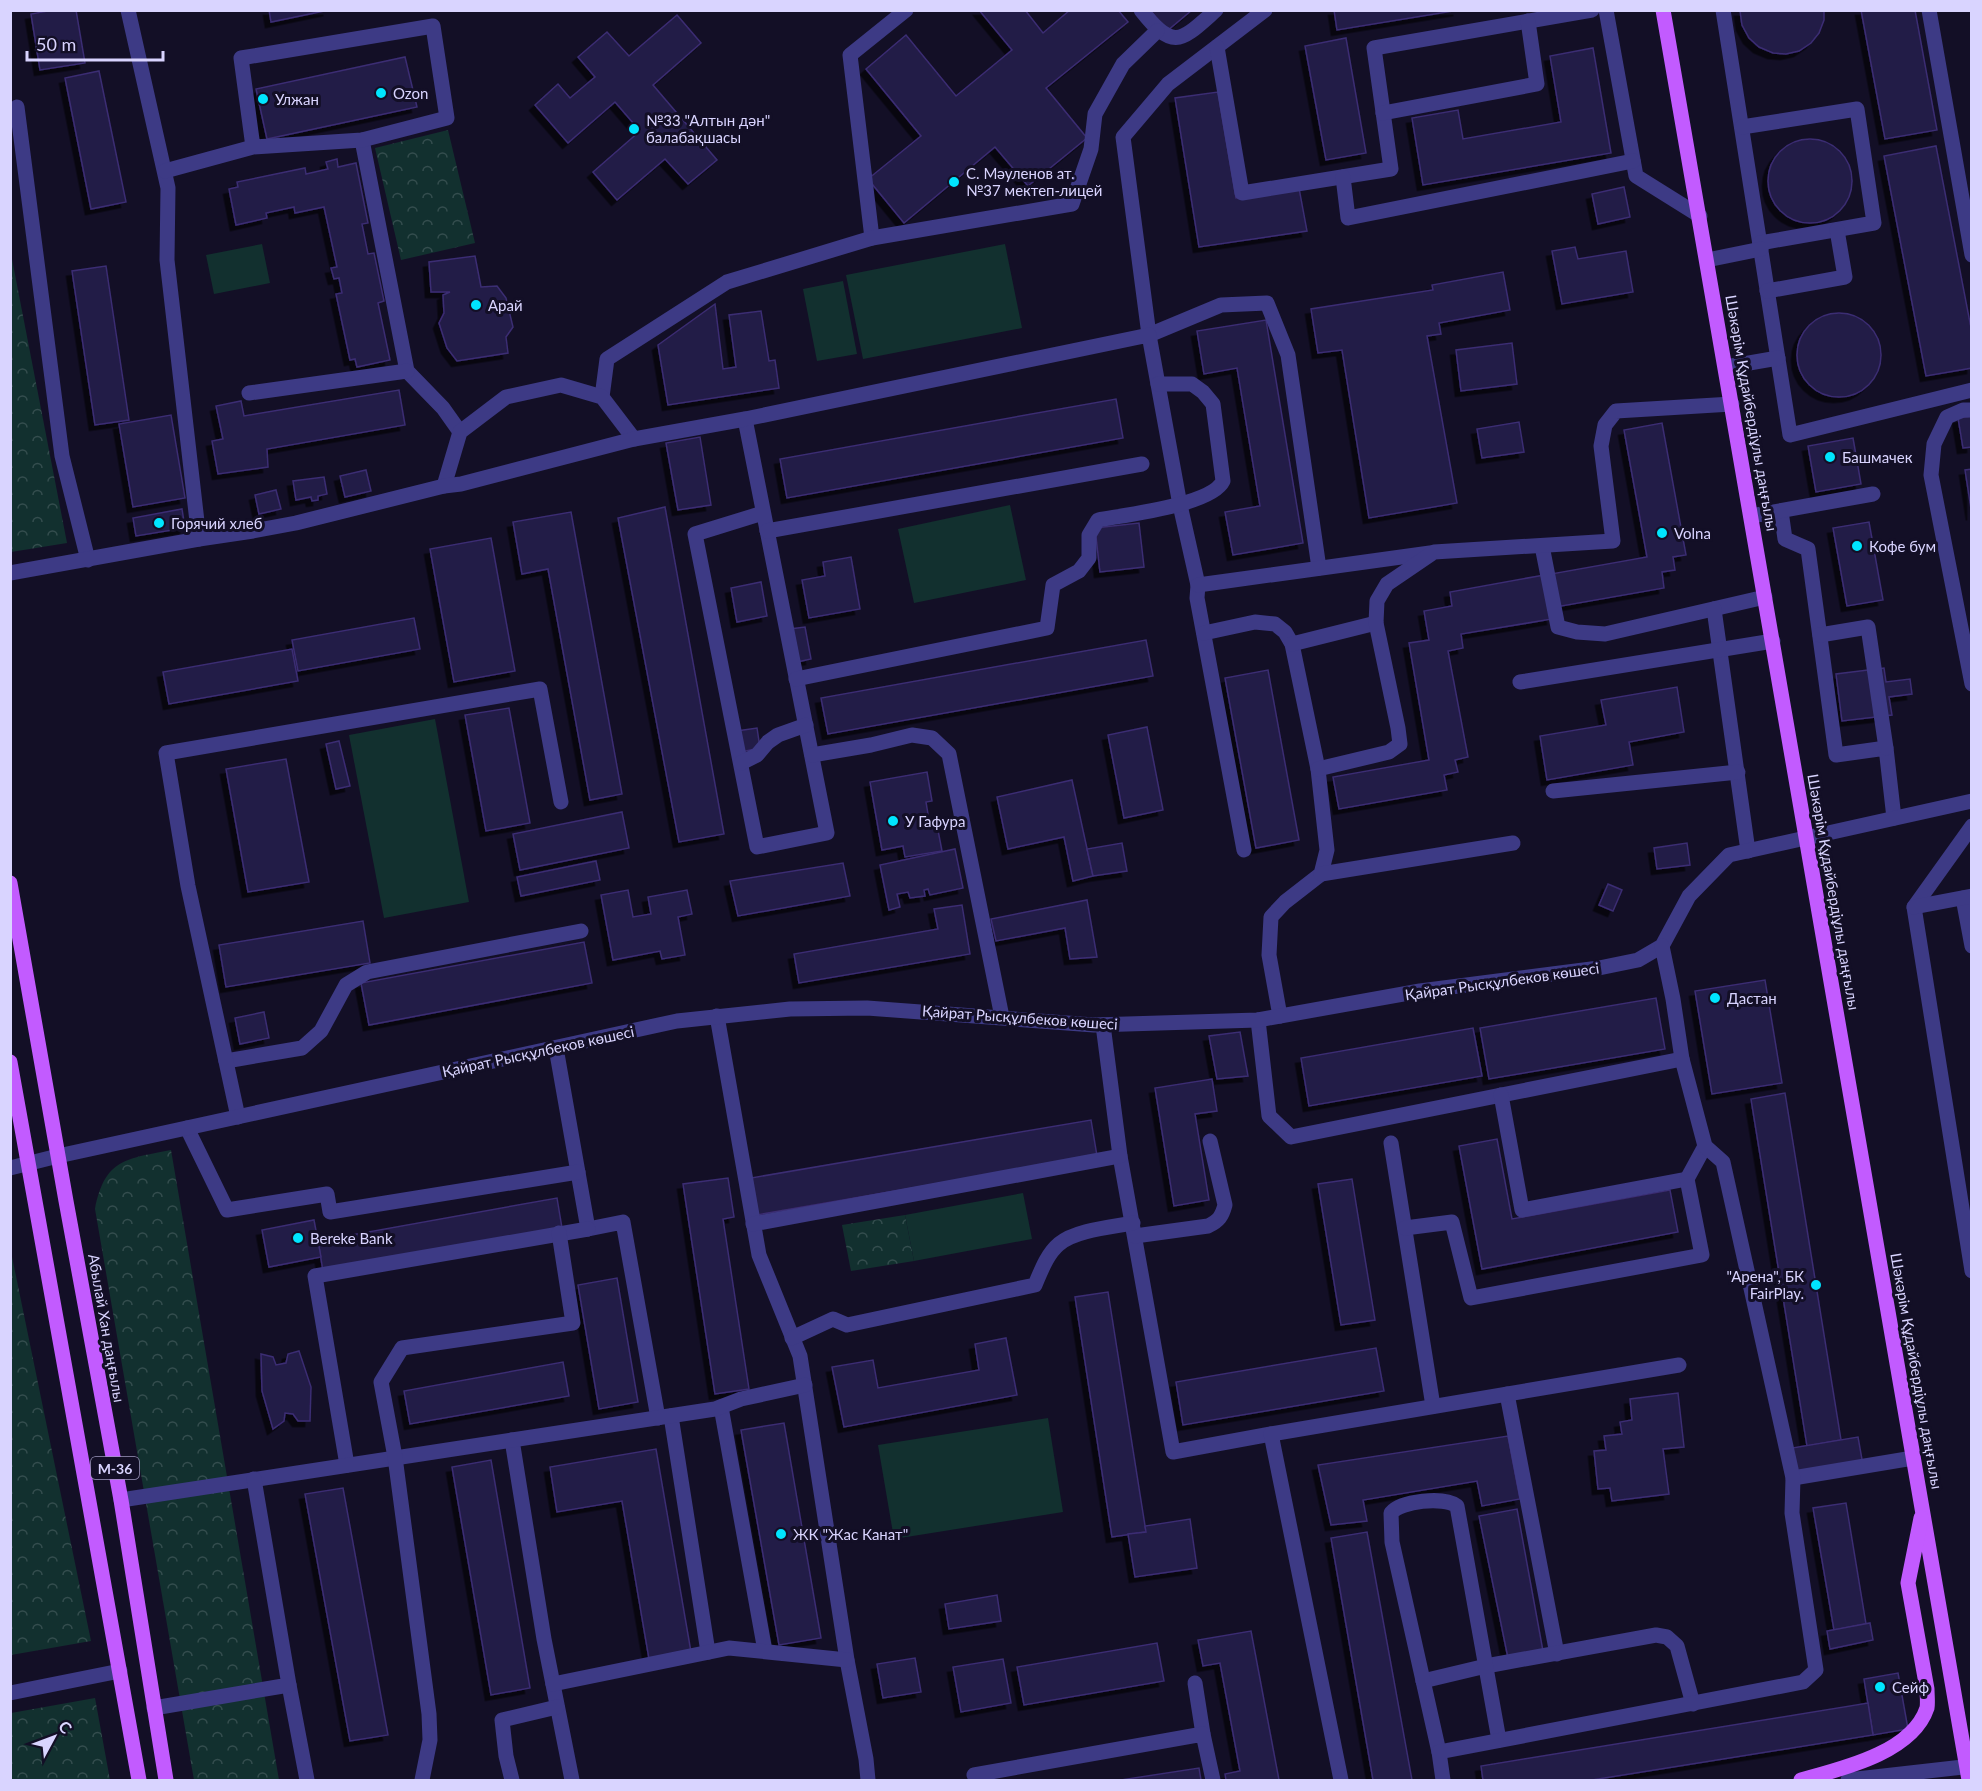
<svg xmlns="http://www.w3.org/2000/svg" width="1982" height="1791" font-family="Lato,sans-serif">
  <defs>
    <pattern id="park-crowns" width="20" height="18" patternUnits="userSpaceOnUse" patternTransform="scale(1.5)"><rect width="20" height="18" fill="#12302f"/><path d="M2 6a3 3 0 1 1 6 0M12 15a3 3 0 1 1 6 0" fill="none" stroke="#344d4e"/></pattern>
    <filter id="shadow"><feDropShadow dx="-5.5" dy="5.5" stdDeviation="0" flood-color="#0009"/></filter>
  </defs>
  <rect width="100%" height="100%" fill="#130f26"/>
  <!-- park -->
  <g fill="url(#park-crowns)">
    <polygon points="448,130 475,243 401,260 375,148"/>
    <polygon points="11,254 67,543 11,552 10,552"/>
    <path d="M171 1150 279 1780H194L95 1209C105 1158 127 1159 171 1150Z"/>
    <polygon points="905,1215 914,1261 851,1271 842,1225"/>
    <polygon points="10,1247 91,1641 11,1655 10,1655"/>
    <polygon points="95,1698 110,1780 11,1780 11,1713"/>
  </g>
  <!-- pitch -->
  <g fill="#12302f">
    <polygon points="262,244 270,283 214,294 206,255"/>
    <polygon points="1005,244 1022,328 863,359 846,275"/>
    <polygon points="843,281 857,354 817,361 803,289"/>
    <polygon points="1010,505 1026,580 914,603 898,529"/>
    <polygon points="435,719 469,902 384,918 349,735"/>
    <polygon points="1023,1193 1032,1239 914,1261 905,1215"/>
    <polygon points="1048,1418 1063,1512 894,1539 878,1445"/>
  </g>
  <!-- building -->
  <g fill="#241b47" stroke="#3b2d73" stroke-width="1.5" filter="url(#shadow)">
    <polygon points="53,10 76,10 85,63 40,70 31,14"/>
    <polygon points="269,10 329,10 271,22"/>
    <polygon points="979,10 1025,10 1043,33 1070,10 1118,10 1128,22 1046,88 1087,138 1028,186 995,147 904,223 868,179 921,136 866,69 906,35 956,96 1012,50"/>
    <polygon points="1150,10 1192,10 1167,31"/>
    <polygon points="1334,10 1459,10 1337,30"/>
    <polygon points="1824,10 1824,20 1819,33 1811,43 1799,51 1786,54 1773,53 1759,47 1749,38 1742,25 1740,11"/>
    <polygon points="1861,10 1915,10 1937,130 1885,139"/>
    <polygon points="677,15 701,43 653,85 717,160 688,184 665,159 617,200 593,172 640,131 615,102 568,143 535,105 558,84 570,98 595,77 578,57 607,32 629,56"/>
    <polygon points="1346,38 1366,153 1326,160 1305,46"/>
    <polygon points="1593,48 1611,153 1423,185 1412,118 1458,110 1463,139 1561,122 1550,56"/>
    <polygon points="405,57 417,107 267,139 256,89"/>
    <polygon points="99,71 126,202 91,209 65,78"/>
    <polygon points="1218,92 1236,198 1299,188 1307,231 1199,247 1175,98"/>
    <circle cx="1810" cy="181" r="42"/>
    <polygon points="1936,146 1972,333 1972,368 1926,376 1884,156"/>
    <polygon points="337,159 338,167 356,163 368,223 362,224 368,254 374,253 384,301 378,303 390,360 357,367 355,359 350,360 336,294 342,293 339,278 334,279 331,268 337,267 324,207 295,213 294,207 266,213 267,218 236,225 229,189 238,187 237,182 305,168 306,174 328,169 326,162"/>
    <polygon points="1624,187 1630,217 1598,224 1592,194"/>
    <polygon points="1575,247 1578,259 1626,251 1633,292 1562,304 1552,251"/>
    <polygon points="475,256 481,287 497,286 506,298 513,327 506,337 508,353 457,361 447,348 439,323 444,313 443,295 450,292 431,292 429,262"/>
    <polygon points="106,266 129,420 95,425 72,271"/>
    <polygon points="1503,272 1510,310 1439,323 1441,334 1427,336 1457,503 1369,518 1342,350 1318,353 1311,309 1433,290 1432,285"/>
    <polygon points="715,304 723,369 736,367 729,315 761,311 769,361 775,360 779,388 668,405 658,345"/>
    <circle cx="1839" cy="355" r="42"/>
    <polygon points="1266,320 1303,543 1233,555 1225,512 1260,506 1237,368 1204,374 1197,331"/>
    <polygon points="1512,343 1517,384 1461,391 1456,350"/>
    <polygon points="399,390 405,425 267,449 268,467 218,474 212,441 223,439 216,406 241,401 244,416"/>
    <polygon points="1116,399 1123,438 787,498 780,459"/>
    <polygon points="171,415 185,498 133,507 119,424"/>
    <polygon points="1972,416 1972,447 1963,448 1958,418"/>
    <polygon points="1519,422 1524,452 1482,458 1477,429"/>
    <polygon points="1662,423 1686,555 1673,557 1675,570 1662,572 1664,588 1556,607 1551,574 1647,557 1624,430"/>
    <polygon points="700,437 711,505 678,510 666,443"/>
    <polygon points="1853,438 1861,484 1816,492 1808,446"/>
    <polygon points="1972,469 1972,515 1965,470"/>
    <polygon points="366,470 371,491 345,497 340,476"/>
    <polygon points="324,477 327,494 318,496 318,500 312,501 311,497 296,500 293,481"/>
    <polygon points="276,490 281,509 259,514 255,495"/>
    <polygon points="665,507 724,834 679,842 618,518"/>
    <polygon points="182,509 185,528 136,536 133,518"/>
    <polygon points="571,512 622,794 590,800 548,569 522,574 513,522"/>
    <polygon points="1869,522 1883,600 1847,606 1833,528"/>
    <polygon points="1139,523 1144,567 1100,572 1095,528"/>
    <polygon points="491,538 515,671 454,682 430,549"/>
    <polygon points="851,557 860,609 809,618 802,580 825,576 823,562"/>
    <polygon points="1544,575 1552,619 1461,634 1463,648 1448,651 1468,757 1455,760 1458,772 1444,775 1447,790 1339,809 1333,777 1429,760 1409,643 1429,640 1424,611 1452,606 1450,592"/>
    <polygon points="761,582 767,616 737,622 731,588"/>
    <polygon points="414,618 420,649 298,671 292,640"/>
    <polygon points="805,627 811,659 797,662 790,629"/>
    <polygon points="1146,640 1153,676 828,734 821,698"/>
    <polygon points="292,649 298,681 169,704 163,672"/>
    <polygon points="1884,668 1886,682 1910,679 1912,694 1889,697 1892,715 1842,721 1836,674"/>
    <polygon points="1268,670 1299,840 1256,848 1225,678"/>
    <polygon points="1677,687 1684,732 1629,742 1633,765 1547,780 1540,736 1606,725 1601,700"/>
    <polygon points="509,708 530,823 486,831 465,715"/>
    <polygon points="1147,727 1163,810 1124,818 1108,735"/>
    <polygon points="757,728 760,748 741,752 737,731"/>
    <polygon points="339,741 350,786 336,789 326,744"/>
    <polygon points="286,759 309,882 248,892 226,769"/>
    <polygon points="927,772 932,801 926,802 930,826 937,825 942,851 905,857 903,846 882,850 870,782"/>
    <polygon points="1072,780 1093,876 1073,881 1064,837 1008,849 997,797"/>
    <polygon points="622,812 629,848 520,870 513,834"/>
    <polygon points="1122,843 1127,871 1093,876 1087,849"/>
    <polygon points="1687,843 1690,865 1657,869 1654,848"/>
    <polygon points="955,849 963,888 930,895 928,889 924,890 925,896 910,898 908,892 897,894 900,907 889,910 880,865"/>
    <polygon points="596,861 600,880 521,896 517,877"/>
    <polygon points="843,863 850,896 738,916 730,881"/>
    <polygon points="1608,884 1622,890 1613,911 1599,905"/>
    <polygon points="628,890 633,917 651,914 648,897 687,890 692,914 678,917 685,955 662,959 660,951 613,960 601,895"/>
    <polygon points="1087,900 1097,957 1070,959 1065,928 996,941 991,919"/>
    <polygon points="962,905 970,954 799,983 794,954 938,929 934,909"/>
    <polygon points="363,921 370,963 226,987 219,945"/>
    <polygon points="584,942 592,983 369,1025 361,983"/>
    <polygon points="1765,980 1782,1083 1712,1094 1695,991"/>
    <polygon points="1656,998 1665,1049 1489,1079 1480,1028"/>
    <polygon points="264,1012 269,1038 240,1044 235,1018"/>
    <polygon points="1473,1028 1482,1076 1309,1106 1301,1058"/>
    <polygon points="1240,1032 1248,1076 1217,1079 1209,1036"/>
    <polygon points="1212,1079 1217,1111 1195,1114 1209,1200 1174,1206 1155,1088"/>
    <polygon points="1785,1093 1841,1440 1807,1446 1751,1099"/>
    <polygon points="1091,1120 1097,1156 757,1215 751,1178"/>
    <polygon points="1497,1139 1512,1219 1670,1190 1678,1232 1482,1269 1459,1146"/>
    <polygon points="728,1178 734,1217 723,1219 749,1389 715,1394 683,1184"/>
    <polygon points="1352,1179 1375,1320 1341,1325 1318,1184"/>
    <polygon points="557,1198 562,1228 323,1271 318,1241"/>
    <polygon points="314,1220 321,1257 269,1267 262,1230"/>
    <polygon points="617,1278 638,1402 599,1409 578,1285"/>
    <polygon points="1108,1292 1146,1532 1112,1537 1075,1297"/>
    <polygon points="1006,1338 1017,1395 844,1427 832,1367 873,1360 878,1388 979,1370 975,1344"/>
    <polygon points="1376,1348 1384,1391 1183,1425 1176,1382"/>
    <polygon points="299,1351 311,1387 310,1421 298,1421 293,1414 285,1413 284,1421 273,1429 262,1391 261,1354 273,1357 276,1365 286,1363 288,1354"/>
    <polygon points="563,1362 569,1396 410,1424 404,1391"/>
    <polygon points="1678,1393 1684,1447 1663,1449 1669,1494 1612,1501 1610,1488 1598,1489 1594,1451 1606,1450 1604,1436 1622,1434 1620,1422 1632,1420 1630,1399"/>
    <polygon points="784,1423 821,1638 779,1645 741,1430"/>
    <polygon points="1508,1436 1520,1499 1482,1506 1477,1481 1363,1500 1367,1521 1331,1525 1318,1465"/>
    <polygon points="1858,1437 1863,1465 1796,1475 1792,1448"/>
    <polygon points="656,1449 691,1652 649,1659 622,1501 557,1512 550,1467"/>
    <polygon points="491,1460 530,1688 491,1695 452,1467"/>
    <polygon points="343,1488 388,1735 350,1741 305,1494"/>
    <polygon points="1846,1503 1866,1624 1834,1630 1813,1508"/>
    <polygon points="1517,1509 1543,1651 1508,1658 1479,1516"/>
    <polygon points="1190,1519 1197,1568 1135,1577 1128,1534 1146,1532 1145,1526"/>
    <polygon points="1367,1532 1412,1780 1373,1780 1331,1538"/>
    <polygon points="997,1595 1001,1621 949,1629 945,1604"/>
    <polygon points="1870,1623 1873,1640 1830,1649 1827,1631"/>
    <polygon points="1251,1631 1279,1780 1226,1780 1225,1774 1240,1771 1220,1663 1203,1666 1198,1640"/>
    <polygon points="1157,1643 1164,1681 1024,1705 1017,1667"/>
    <polygon points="915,1658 921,1692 883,1698 877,1664"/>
    <polygon points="1003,1659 1011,1703 961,1712 953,1667"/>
    <polygon points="1898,1673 1908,1729 1873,1735 1864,1679"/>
    <polygon points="1868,1703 1873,1735 1592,1780 1483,1780 1481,1766"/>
    <polygon points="1199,1768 1201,1780 1121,1780"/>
  </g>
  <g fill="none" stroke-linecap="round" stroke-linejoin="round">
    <!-- minor -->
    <g stroke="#3d3a85" stroke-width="15">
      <polyline points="128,10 168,188 167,260 199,539"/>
      <path d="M1141 10C1174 52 1181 41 1216 10"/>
      <polyline points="1265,10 1168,84 1123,137 1149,335 1221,305 1267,303 1288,355 1319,568"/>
      <polyline points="1606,10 1636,176 1700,216"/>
      <polyline points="1723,10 1790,435 1972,390"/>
      <polyline points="1929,10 1972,255"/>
      <polyline points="1217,47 1242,193 1391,169 1374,48 1592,10"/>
      <polyline points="17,107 62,456 88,560"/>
      <polyline points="1383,113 1537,84 1528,21"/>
      <polyline points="1742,127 1857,109 1874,223 1760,243"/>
      <polyline points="362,140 407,371 443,408 460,432"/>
      <polyline points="165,171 253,147 362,140 447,118 433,26 241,58 253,147"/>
      <polyline points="1343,177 1348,218 1633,161"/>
      <polyline points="872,238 850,55 906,10"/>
      <polyline points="1707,260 1761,249"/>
      <polyline points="1767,291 1845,277 1837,230"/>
      <polyline points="1726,367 1778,358"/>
      <polyline points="249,393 407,371"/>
      <polyline points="602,397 607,359 727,282 872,238 1072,204 1091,149 1095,114 1123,64 1157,31"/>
      <polyline points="1972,410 1963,410 1947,417 1934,444 1931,475 1972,684"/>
      <polyline points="745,419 827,833 757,847 695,534 763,513"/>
      <polyline points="444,486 460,432 506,397 561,385 602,397 634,439"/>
      <polyline points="1781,511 1785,539 1808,549 1836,755 1886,748 1894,818"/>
      <polyline points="1751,516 1873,494"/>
      <polyline points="767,531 1142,464"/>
      <polyline points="1542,546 1558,627 1577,632 1605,634 1765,597"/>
      <polyline points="10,573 199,539 253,531 296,523 444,486 461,484 634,439 745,419 1149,335 1180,505 1198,585 1197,598 1244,850"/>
      <polyline points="1198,585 1430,553"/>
      <polyline points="1714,609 1748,851"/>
      <polyline points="1204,633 1255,622 1275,624 1285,632 1292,644 1318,769 1327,850 1321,874 1285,902 1271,917 1269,955 1280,1016"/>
      <polyline points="1820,635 1868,627 1886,748"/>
      <polyline points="1292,644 1376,623"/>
      <path d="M796 679 1047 628 1053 585 1079 571 1089 558V535L1098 520C1124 515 1212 505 1223 481L1213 404 1203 392 1192 384H1158"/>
      <polyline points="1520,682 1773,641"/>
      <polyline points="812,755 871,745 912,735 932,738 949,754 1002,1017"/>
      <polyline points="741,763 757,755 768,742 778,735 806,725"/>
      <polyline points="1318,769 1389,752 1400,744 1398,728 1376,623 1377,601 1387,584 1434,552 1613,541 1601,446 1605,425 1616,411 1732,404"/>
      <polyline points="1553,791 1738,772"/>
      <polyline points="1972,826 1914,907 1972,1271"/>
      <polyline points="1321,874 1513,843"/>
      <polyline points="1963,898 1972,946"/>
      <polyline points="1914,907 1972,896"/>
      <polyline points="717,1016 759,1255 800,1356 847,1660 866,1759 868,1780"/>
      <polyline points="1258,1020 1269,1116 1291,1137 1682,1059"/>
      <polyline points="1103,1025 1120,1156 1173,1452 1271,1434"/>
      <polyline points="556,1048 588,1229 623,1222 658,1418"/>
      <polyline points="226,1061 302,1048 321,1031 346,985 367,972 581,931"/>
      <polyline points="1501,1095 1522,1210 1687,1179"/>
      <polyline points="238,1117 188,886 166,753 540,689 561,802"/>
      <polyline points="187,1128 227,1210 327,1194 330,1212 578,1172"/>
      <polyline points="1391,1143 1433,1406"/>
      <polyline points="10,1168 58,1156 677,1021 790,1009 867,1008 1094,1025 1258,1020 1420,991 1599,968 1638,960 1662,946 1689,896 1729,855 1972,801"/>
      <polyline points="753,1224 1120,1156"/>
      <polyline points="1405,1228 1452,1222 1471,1298 1702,1255 1687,1179 1705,1146"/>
      <path d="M1135 1236 1208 1226C1219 1221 1222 1216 1225 1205L1210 1141"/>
      <path d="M792 1338 833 1319 847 1325 1035 1285C1041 1271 1047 1254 1059 1244 1075 1230 1112 1227 1133 1223"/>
      <polyline points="1507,1394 1557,1654"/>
      <polyline points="721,1407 765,1651"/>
      <polyline points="671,1416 708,1652"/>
      <polyline points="512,1440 544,1639 572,1780"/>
      <polyline points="347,1465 315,1276 588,1229"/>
      <polyline points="1793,1478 1913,1458"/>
      <polyline points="121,1500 715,1409 741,1399 805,1385"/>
      <polyline points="1423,1681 1486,1666 1656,1635 1667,1637 1677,1646 1693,1704"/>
      <polyline points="1195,1683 1203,1734"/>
      <polyline points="553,1684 729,1648 847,1660"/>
      <polyline points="289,1685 307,1780"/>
      <polyline points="10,1693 120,1671"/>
      <polyline points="154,1708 289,1685 254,1479"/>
      <path d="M1439 1752 1392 1542 1391 1513C1401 1501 1443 1496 1457 1506L1499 1740"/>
      <polyline points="974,1775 1203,1734 1213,1780"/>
      <polyline points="422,1780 430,1740 429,1714 395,1457 381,1382 402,1348 573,1323 559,1233"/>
      <polyline points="512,1780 506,1756 502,1720 557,1707"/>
      <polyline points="1341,1780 1271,1434 1679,1365"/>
      <polyline points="1443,1780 1439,1752 1803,1682 1816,1670 1792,1513 1793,1478 1723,1162 1705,1146 1682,1059 1673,999 1662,946"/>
      <polyline points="1848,1780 1972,1766"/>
    </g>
    <!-- major -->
    <g stroke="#c25bff" stroke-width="15">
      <polyline points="1663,10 1969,1780"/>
      <polyline points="10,883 66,1201 121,1500 166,1780"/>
      <polyline points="10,1062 139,1780"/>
      <path d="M1801 1780C1841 1769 1912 1753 1927 1708 1928 1703 1927 1695 1927 1689L1908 1583 1921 1518"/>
    </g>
  </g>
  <!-- markers -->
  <g fill="#00e5ff" stroke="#130f26" stroke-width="2">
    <circle cx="381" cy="93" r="6"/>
    <circle cx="263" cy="99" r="6"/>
    <circle cx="634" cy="129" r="6"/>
    <circle cx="954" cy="182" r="6"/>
    <circle cx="476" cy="305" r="6"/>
    <circle cx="1830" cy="457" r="6"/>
    <circle cx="159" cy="523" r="6"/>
    <circle cx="1662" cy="533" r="6"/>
    <circle cx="1857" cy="546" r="6"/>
    <circle cx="893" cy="821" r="6"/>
    <circle cx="1715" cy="998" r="6"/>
    <circle cx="298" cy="1238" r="6"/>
    <circle cx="1816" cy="1285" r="6"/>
    <circle cx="781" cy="1534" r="6"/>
    <circle cx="1880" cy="1687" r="6"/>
  </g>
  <g text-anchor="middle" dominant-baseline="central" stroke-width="6" stroke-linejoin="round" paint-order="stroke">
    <!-- shield labels -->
    <rect fill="#130f26" stroke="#9e99be" stroke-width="1.5" x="91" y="1457" width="48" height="22" rx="4.5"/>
    <g font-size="14" font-weight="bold" fill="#d9d4ff">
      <text x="115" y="1468">M-36</text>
    </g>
    <!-- poi labels -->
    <g font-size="15" fill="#d9d4ff" stroke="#130f26" text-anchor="start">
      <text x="393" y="93">Ozon</text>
      <text x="275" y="99">Улжан</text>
      <text x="646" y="120">№33 "Алтын дән"<tspan x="646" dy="17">балабақшасы</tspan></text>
      <text x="966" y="173">С. Мәуленов ат.<tspan x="966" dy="17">№37 мектеп-лицей</tspan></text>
      <text x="488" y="305">Арай</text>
      <text x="1842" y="457">Башмачек</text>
      <text x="171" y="523">Горячий хлеб</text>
      <text x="1674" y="533">Volna</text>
      <text x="1869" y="546">Кофе бум</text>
      <text x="905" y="821">У Гафура</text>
      <text x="1727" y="998">Дастан</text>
      <text x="310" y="1238">Bereke Bank</text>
      <text x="1804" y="1276" text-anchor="end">"Арена", БК<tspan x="1804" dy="17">FairPlay.</tspan></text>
      <text x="793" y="1534">ЖК "Жас Канат"</text>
      <text x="1892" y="1687">Сейф</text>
    </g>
    <!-- street labels -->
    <g font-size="15" fill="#d9d4ff" stroke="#130f26">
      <text transform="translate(1752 413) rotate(80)">Шәкәрім Құдайбердіұлы даңғылы</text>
      <text transform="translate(1834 892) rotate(80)">Шәкәрім Құдайбердіұлы даңғылы</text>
      <text transform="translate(1502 981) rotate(-8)">Қайрат Рысқұлбеков көшесі</text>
      <text transform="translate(1020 1017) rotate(4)">Қайрат Рысқұлбеков көшесі</text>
      <text transform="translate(538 1051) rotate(-12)">Қайрат Рысқұлбеков көшесі</text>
      <text transform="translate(107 1328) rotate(80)">Абылай Хан даңғылы</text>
      <text transform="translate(1917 1371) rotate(80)">Шәкәрім Құдайбердіұлы даңғылы</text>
    </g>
  </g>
  <!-- border -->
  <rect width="1982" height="1791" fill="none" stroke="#d9d4ff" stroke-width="24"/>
  <!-- north arrow -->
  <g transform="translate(54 1737) rotate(49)" stroke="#130f26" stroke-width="4.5" paint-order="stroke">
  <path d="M0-4.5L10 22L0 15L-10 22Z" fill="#d9d4ff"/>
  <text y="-9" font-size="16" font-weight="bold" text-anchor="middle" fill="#d9d4ff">С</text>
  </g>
  <!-- scale -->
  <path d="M27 51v9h136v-9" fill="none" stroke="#d9d4ff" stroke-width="3"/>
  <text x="36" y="51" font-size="18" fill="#d9d4ff" stroke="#130f26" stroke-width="4.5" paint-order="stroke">50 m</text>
</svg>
